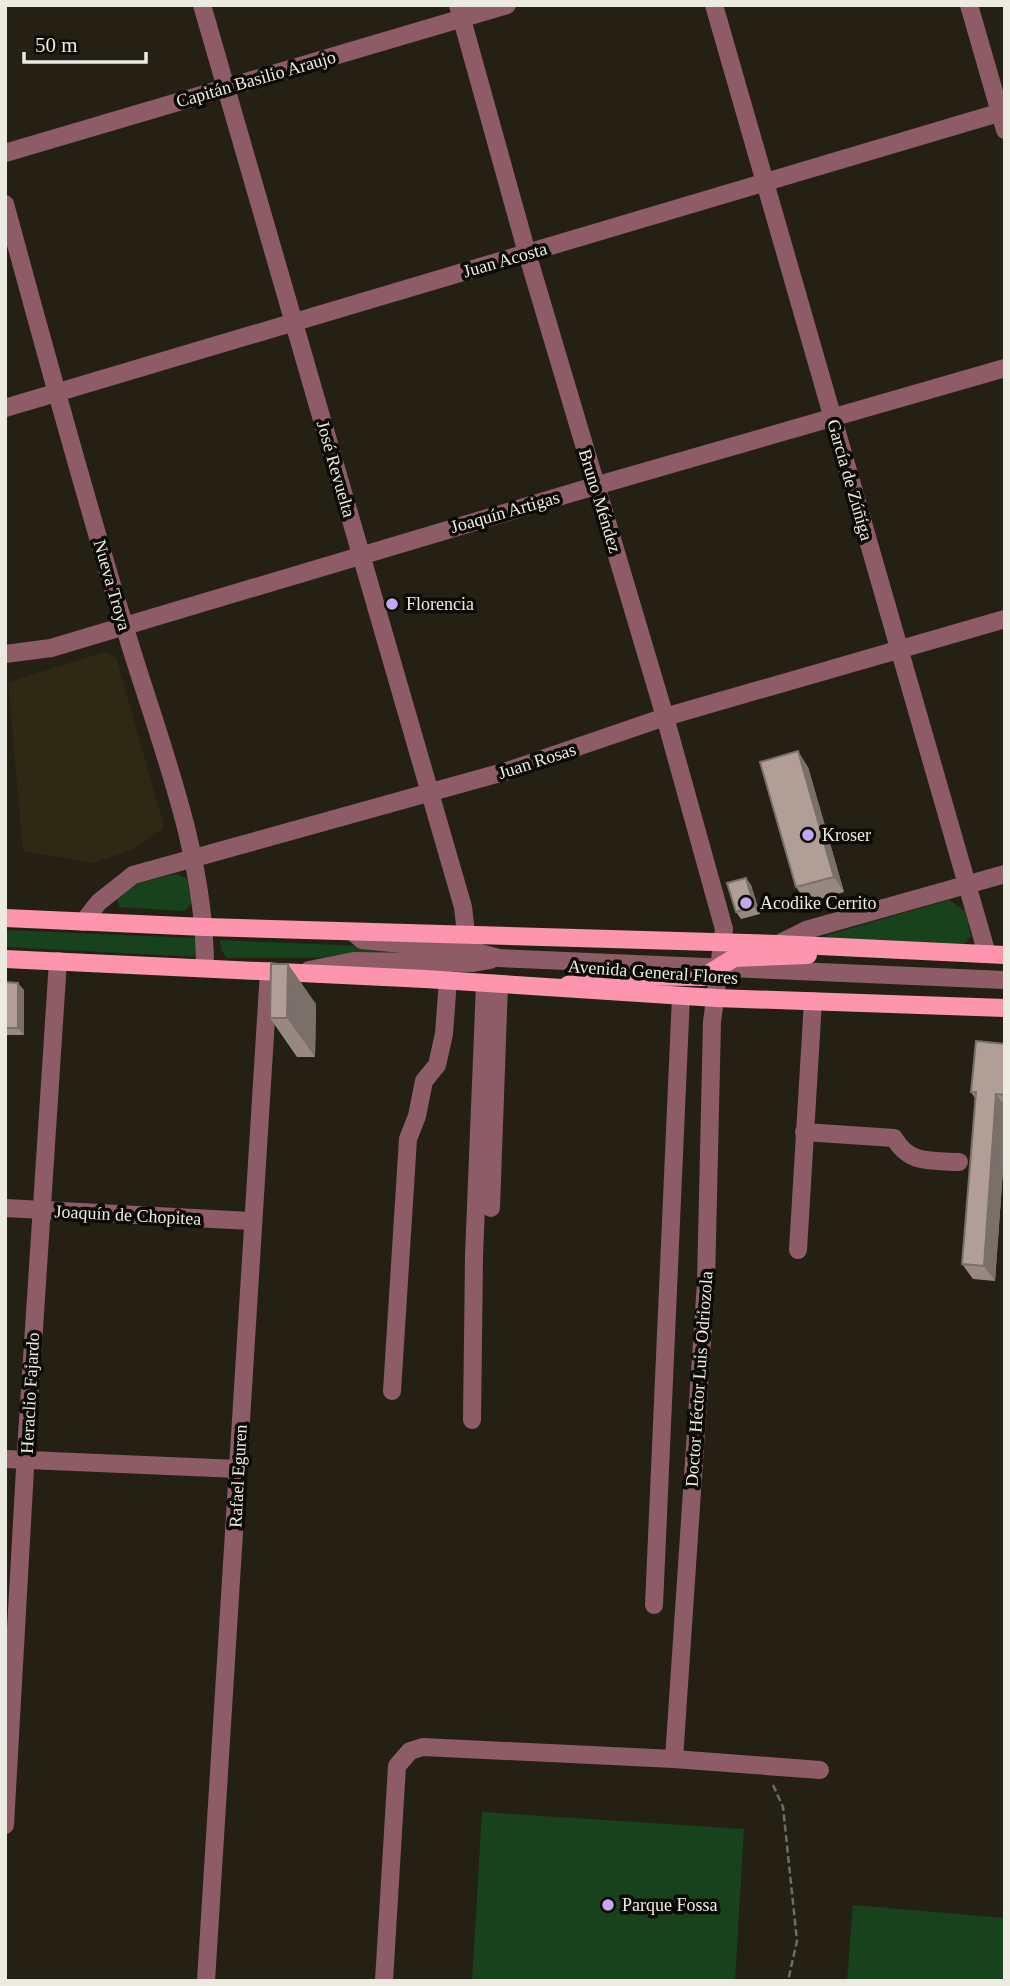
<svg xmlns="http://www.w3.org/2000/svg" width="1010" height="1986" font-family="Georgia,serif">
  <rect width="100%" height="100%" fill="#242114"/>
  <!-- built -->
  <polygon fill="#2e2915" points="105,652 116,657 164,827 132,850 93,863 23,851 8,682"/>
  <!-- green -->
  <g fill="#17421b">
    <polygon points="174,874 187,878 192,903 184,911 119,907 117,898 131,885"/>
    <polygon points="949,900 965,911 971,936 965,944 826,938 827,935"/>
    <polygon points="5,930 196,938 199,957 5,947"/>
    <polygon points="220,940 364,946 450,957 227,958 221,950"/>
    <polygon points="482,1812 744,1829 735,1981 472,1981"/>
    <polygon points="853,1905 1005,1918 1005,1981 847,1981"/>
  </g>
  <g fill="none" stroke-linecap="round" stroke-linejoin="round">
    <!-- path -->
    <polyline stroke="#6e6c60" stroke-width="2.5" stroke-dasharray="7 3.5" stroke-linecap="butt" points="773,1785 783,1807 797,1941 788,1981"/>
    <!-- minor -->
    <g stroke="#8e5c67" stroke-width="18">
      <polyline points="202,5 463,907 466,933"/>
      <polyline points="458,5 527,253 665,717 724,929 712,1022 706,1283 674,1759"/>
      <polyline points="714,5 987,954"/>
      <polyline points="969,5 1005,130"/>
      <polyline points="5,153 507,5"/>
      <path d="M5 204C44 346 82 488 125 628 158 739 205 850 205 967"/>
      <polyline points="5,408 1005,111"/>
      <polyline points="5,654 51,648 595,486 1005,368"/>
      <polyline points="83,922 99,902 133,875 507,771 665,717 1005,619"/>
      <polyline points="353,932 362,940 472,951 499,958 1005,980"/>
      <polyline points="778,944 806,930 1005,874"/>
      <polyline points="309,970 354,961 473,963 490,960"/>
      <path d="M804 1132 894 1138C910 1165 930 1160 959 1162"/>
      <polyline points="5,1208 251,1221"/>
      <polyline points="491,1208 499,984"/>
      <polyline points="798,1250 813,1001"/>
      <polyline points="392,1391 408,1139 417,1116 424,1081 437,1065 444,1034 448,980"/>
      <polyline points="472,1420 474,1256 485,984"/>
      <polyline points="5,1459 238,1469"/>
      <polyline points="654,1605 681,996"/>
      <polyline points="5,1825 26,1451 58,961"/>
      <polyline points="206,1981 269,971"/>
      <polyline points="384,1981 397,1766 410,1751 423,1747 674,1759 820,1770"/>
    </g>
    <!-- major -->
    <g stroke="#fe95af" stroke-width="18">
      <polyline points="5,918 205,927 778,944 1005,955"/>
      <polyline points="5,959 425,979 716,998 1005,1008"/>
      <polyline points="568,985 592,976 703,977 734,958 808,955"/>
    </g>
  </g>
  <!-- wall -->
  <g fill="#978882">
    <polygon points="808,767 844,892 807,903 796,887"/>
    <polygon points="746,878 751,885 760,914 741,919 736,912"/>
    <polygon points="5,982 24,990 24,1035 5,1035"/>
    <polygon points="316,1004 315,1057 297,1057 270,1018"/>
    <polygon points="1005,1044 1005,1142 995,1281 973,1279 962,1264 975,1098 971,1092"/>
  </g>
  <!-- shaded-wall -->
  <g fill="#7b6f6a">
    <polygon points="798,751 808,767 844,892 834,877"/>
    <polygon points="746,878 751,885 760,914 754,906"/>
    <polygon points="288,964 316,1004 315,1057 287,1018"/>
    <polygon points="18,983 24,990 24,1035 18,1028"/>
    <polygon points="996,1094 1005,1106 1005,1142 995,1281 984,1266"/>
  </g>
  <!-- building -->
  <g fill="#b09e97" stroke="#7b6f6a" stroke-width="2">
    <polygon points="798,751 834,877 796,887 760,762"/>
    <polygon points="746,878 754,906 736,912 727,883"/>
    <polygon points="271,964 288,964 287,1018 270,1018"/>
    <polygon points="5,982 18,983 18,1028 5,1028"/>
    <polygon points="976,1041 1005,1044 1005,1095 996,1094 984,1266 962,1264 976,1092 971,1092"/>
  </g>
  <!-- markers -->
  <g fill="#c4a7f1" stroke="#0c0a05" stroke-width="2.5">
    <circle cx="392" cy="604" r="7"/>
    <circle cx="808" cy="835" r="7"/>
    <circle cx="746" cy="903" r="7"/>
    <circle cx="608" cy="1905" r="7"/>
  </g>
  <g text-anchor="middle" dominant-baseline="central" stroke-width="7" stroke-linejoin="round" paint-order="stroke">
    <!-- street labels -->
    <g font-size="18" fill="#ecebe2" stroke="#0c0a05">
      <text transform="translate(256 79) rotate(-16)">Capitán Basilio Araujo</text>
      <text transform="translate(505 260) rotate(-16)">Juan Acosta</text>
      <text transform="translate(336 469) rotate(74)">José Revuelta</text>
      <text transform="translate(850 480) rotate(74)">García de Zúñiga</text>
      <text transform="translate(600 501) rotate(73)">Bruno Méndez</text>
      <text transform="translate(505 512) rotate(-16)">Joaquín Artigas</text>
      <text transform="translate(112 585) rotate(74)">Nueva Troya</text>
      <text transform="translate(537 761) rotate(-18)">Juan Rosas</text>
      <text transform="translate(653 972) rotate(4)">Avenida General Flores</text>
      <text transform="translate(128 1215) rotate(3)">Joaquín de Chopitea</text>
      <text transform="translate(699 1379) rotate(-86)">Doctor Héctor Luis Odriozola</text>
      <text transform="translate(30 1393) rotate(-87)">Heraclio Fajardo</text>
      <text transform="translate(238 1476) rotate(-87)">Rafael Eguren</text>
    </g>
    <!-- poi labels -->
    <g font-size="18" fill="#ecebe2" stroke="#0c0a05" text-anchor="start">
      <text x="406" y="604">Florencia</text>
      <text x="822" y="835">Kroser</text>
      <text x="760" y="903">Acodike Cerrito</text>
      <text x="622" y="1905">Parque Fossa</text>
    </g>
  </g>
  <!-- border -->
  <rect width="1010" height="1986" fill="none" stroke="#ecebe2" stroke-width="14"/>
  <!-- scale -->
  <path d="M24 52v10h122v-10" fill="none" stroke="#ecebe2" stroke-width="3.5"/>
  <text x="35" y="52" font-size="21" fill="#ecebe2" stroke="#0c0a05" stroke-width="5" paint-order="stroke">50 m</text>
</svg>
